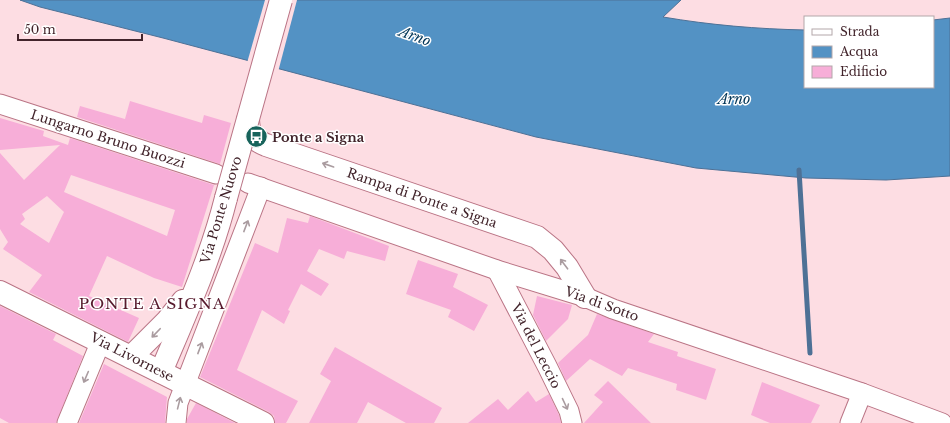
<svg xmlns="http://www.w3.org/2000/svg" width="950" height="423" font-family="'Libre Baskerville',serif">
  <rect width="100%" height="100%" fill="#fddde3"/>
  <!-- water -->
  <path fill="#5392c4" stroke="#4e7196" d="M20 0H681L663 17C710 25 757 29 805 30V87H933V20L950 18V176L886 180 806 178 696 168 536 137 163 38 40 7Z"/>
  <!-- pier -->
  <polygon fill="#fddde3" points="265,0 297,0 278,72 247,63"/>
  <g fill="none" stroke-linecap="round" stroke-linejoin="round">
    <!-- stream -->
    <polyline stroke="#4e7196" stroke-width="5" points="799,170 810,353"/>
  </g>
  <!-- building -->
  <g fill="#f7aed8" fill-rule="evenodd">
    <polygon points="130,101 202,123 204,115 231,123 220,164 77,117 80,106 125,119"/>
    <path d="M0 118 44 131 43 136 68 145 70 138 214 185 182 287 154 278 107 256 89 296 139 318 128 342 29 292 42 275 3 249 8 242 0 229V153L24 180 60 145 0 150ZM71 175 175 210 167 236 64 192ZM47 196 64 212 49 243 20 224 25 219 22 214Z"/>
    <polygon points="310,216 389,246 385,261 347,251 344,259 319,249 307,271 329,284 321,296 301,284 288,310 290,311 284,324 262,310 237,370 298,401 286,423 275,423 274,416 269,412 200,377 255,243 278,253 287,218 308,223"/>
    <polygon points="418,260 458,274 453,287 488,305 474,331 448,317 451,310 406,294"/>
    <polygon points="537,296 572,305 568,319 546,341 533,315"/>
    <polygon points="0,306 56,334 53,340 83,356 56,423 9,423 0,418"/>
    <polygon points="597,314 654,334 648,342 678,352 677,356 716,369 706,400 676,390 677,384 628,368 622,376 590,359 566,381 558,363 588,335"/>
    <polygon points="335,347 442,408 434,423 406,423 368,402 357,423 309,423 331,381 320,374"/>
    <polygon points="104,364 167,397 165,423 79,423"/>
    <polygon points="608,381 651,423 584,423 603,402 594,395"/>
    <polygon points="762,382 820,405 811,423 770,423 751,415"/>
    <polygon points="528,391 536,402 549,394 559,415 561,423 468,423 498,399 508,410"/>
    <polygon points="196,403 235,423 187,423 187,419"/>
  </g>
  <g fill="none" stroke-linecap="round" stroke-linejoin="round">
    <defs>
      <g id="minor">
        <polyline points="0,104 216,174"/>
        <polyline points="248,183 497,270 585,297 613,309 862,393 942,423"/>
        <polyline points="497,270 547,366 569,411 572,423"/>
        <polyline points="67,423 101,341"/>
        <polyline points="176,423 178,403 261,187"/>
        <polyline points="850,423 862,393"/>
      </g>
      <g id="major">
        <path d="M248 120C249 135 252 139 266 145L537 237 553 250 567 267 585 297"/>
        <polyline points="0,292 263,423"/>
        <polyline points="131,357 167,321 183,301"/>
        <path d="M161 372C185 315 211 258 226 198"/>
      </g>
    </defs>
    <!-- minor casing -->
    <use href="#minor" stroke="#ba7485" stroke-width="21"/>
    <!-- major casing -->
    <use href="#major" stroke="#ba7485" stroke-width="24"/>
    <!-- minor -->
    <use href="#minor" stroke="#fff" stroke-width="19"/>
    <!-- major -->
    <use href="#major" stroke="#fff" stroke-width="22"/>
    <defs>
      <polyline id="major-bridge" points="226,198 281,0"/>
    </defs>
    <!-- major-bridge casing -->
    <use href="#major-bridge" stroke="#ba7485" stroke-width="24" stroke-linecap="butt"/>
    <!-- major-bridge -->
    <use href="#major-bridge" stroke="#fff" stroke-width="22"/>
  </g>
  <!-- one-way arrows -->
  <defs><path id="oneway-shaft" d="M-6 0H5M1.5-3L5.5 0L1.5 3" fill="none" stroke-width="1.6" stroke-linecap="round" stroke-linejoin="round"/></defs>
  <g stroke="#aa9ca0">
    <use href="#oneway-shaft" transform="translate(328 165) rotate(-161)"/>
    <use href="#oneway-shaft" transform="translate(246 226) rotate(-69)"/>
    <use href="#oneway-shaft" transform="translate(564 264) rotate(-127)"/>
    <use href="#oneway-shaft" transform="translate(156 333) rotate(134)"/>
    <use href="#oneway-shaft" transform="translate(200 348) rotate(-69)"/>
    <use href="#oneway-shaft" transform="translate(86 377) rotate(113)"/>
    <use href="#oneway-shaft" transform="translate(179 403) rotate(-76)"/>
    <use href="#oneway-shaft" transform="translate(565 404) rotate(65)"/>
  </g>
  <!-- icons -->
  <defs>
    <symbol id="bus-disc" viewBox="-11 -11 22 22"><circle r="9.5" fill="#17635b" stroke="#fff"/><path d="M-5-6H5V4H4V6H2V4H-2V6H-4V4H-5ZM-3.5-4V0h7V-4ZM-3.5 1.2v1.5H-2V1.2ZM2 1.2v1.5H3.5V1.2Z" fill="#fff"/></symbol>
  </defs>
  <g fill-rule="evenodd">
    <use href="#bus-disc" x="244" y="124" width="25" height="25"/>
  </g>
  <g text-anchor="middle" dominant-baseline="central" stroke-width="3" stroke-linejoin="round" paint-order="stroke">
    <!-- poi labels -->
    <g font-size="13" font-weight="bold" fill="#42242b" stroke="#fff" text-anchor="start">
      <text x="272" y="137">Ponte a Signa</text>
    </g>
    <!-- street labels -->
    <g font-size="13" fill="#42242b" stroke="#fff">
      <text transform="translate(108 139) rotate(18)">Lungarno Bruno Buozzi</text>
      <text transform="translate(422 198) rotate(19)">Rampa di Ponte a Signa</text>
      <text transform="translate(221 210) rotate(-73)">Via Ponte Nuovo</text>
      <text transform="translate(602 304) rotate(20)">Via di Sotto</text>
      <text transform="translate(536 346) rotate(63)">Via del Leccio</text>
      <text transform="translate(132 357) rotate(27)">Via Livornese</text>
    </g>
    <!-- water labels -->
    <g font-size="14" font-style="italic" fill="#023658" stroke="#fff">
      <text transform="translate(415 36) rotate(19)">Arno</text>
      <text x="734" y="99">Arno</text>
    </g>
    <!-- quarter labels -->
    <g font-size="15" letter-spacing="1" fill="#571a2d" stroke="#fff">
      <text x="152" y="303">PONTE A SIGNA</text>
    </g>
  </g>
  <!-- legend -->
  <rect x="804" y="16" width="130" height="72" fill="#ffffff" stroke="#b3a7aa"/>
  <rect x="812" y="29" width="20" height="6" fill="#ffffff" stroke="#b3a7aa"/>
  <text x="840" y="36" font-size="12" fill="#42242b">Strada</text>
  <rect x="812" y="46" width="20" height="12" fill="#5392c4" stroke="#b3a7aa"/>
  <text x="840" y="56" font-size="12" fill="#42242b">Acqua</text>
  <rect x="812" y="66" width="20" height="12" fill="#f7aed8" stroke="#b3a7aa"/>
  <text x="840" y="76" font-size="12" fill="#42242b">Edificio</text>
  <!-- scale -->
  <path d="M18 34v6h124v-6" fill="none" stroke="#42242b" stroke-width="2"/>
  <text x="24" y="34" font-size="12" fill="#42242b" stroke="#ffffff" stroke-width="3" paint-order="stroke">50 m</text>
</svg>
